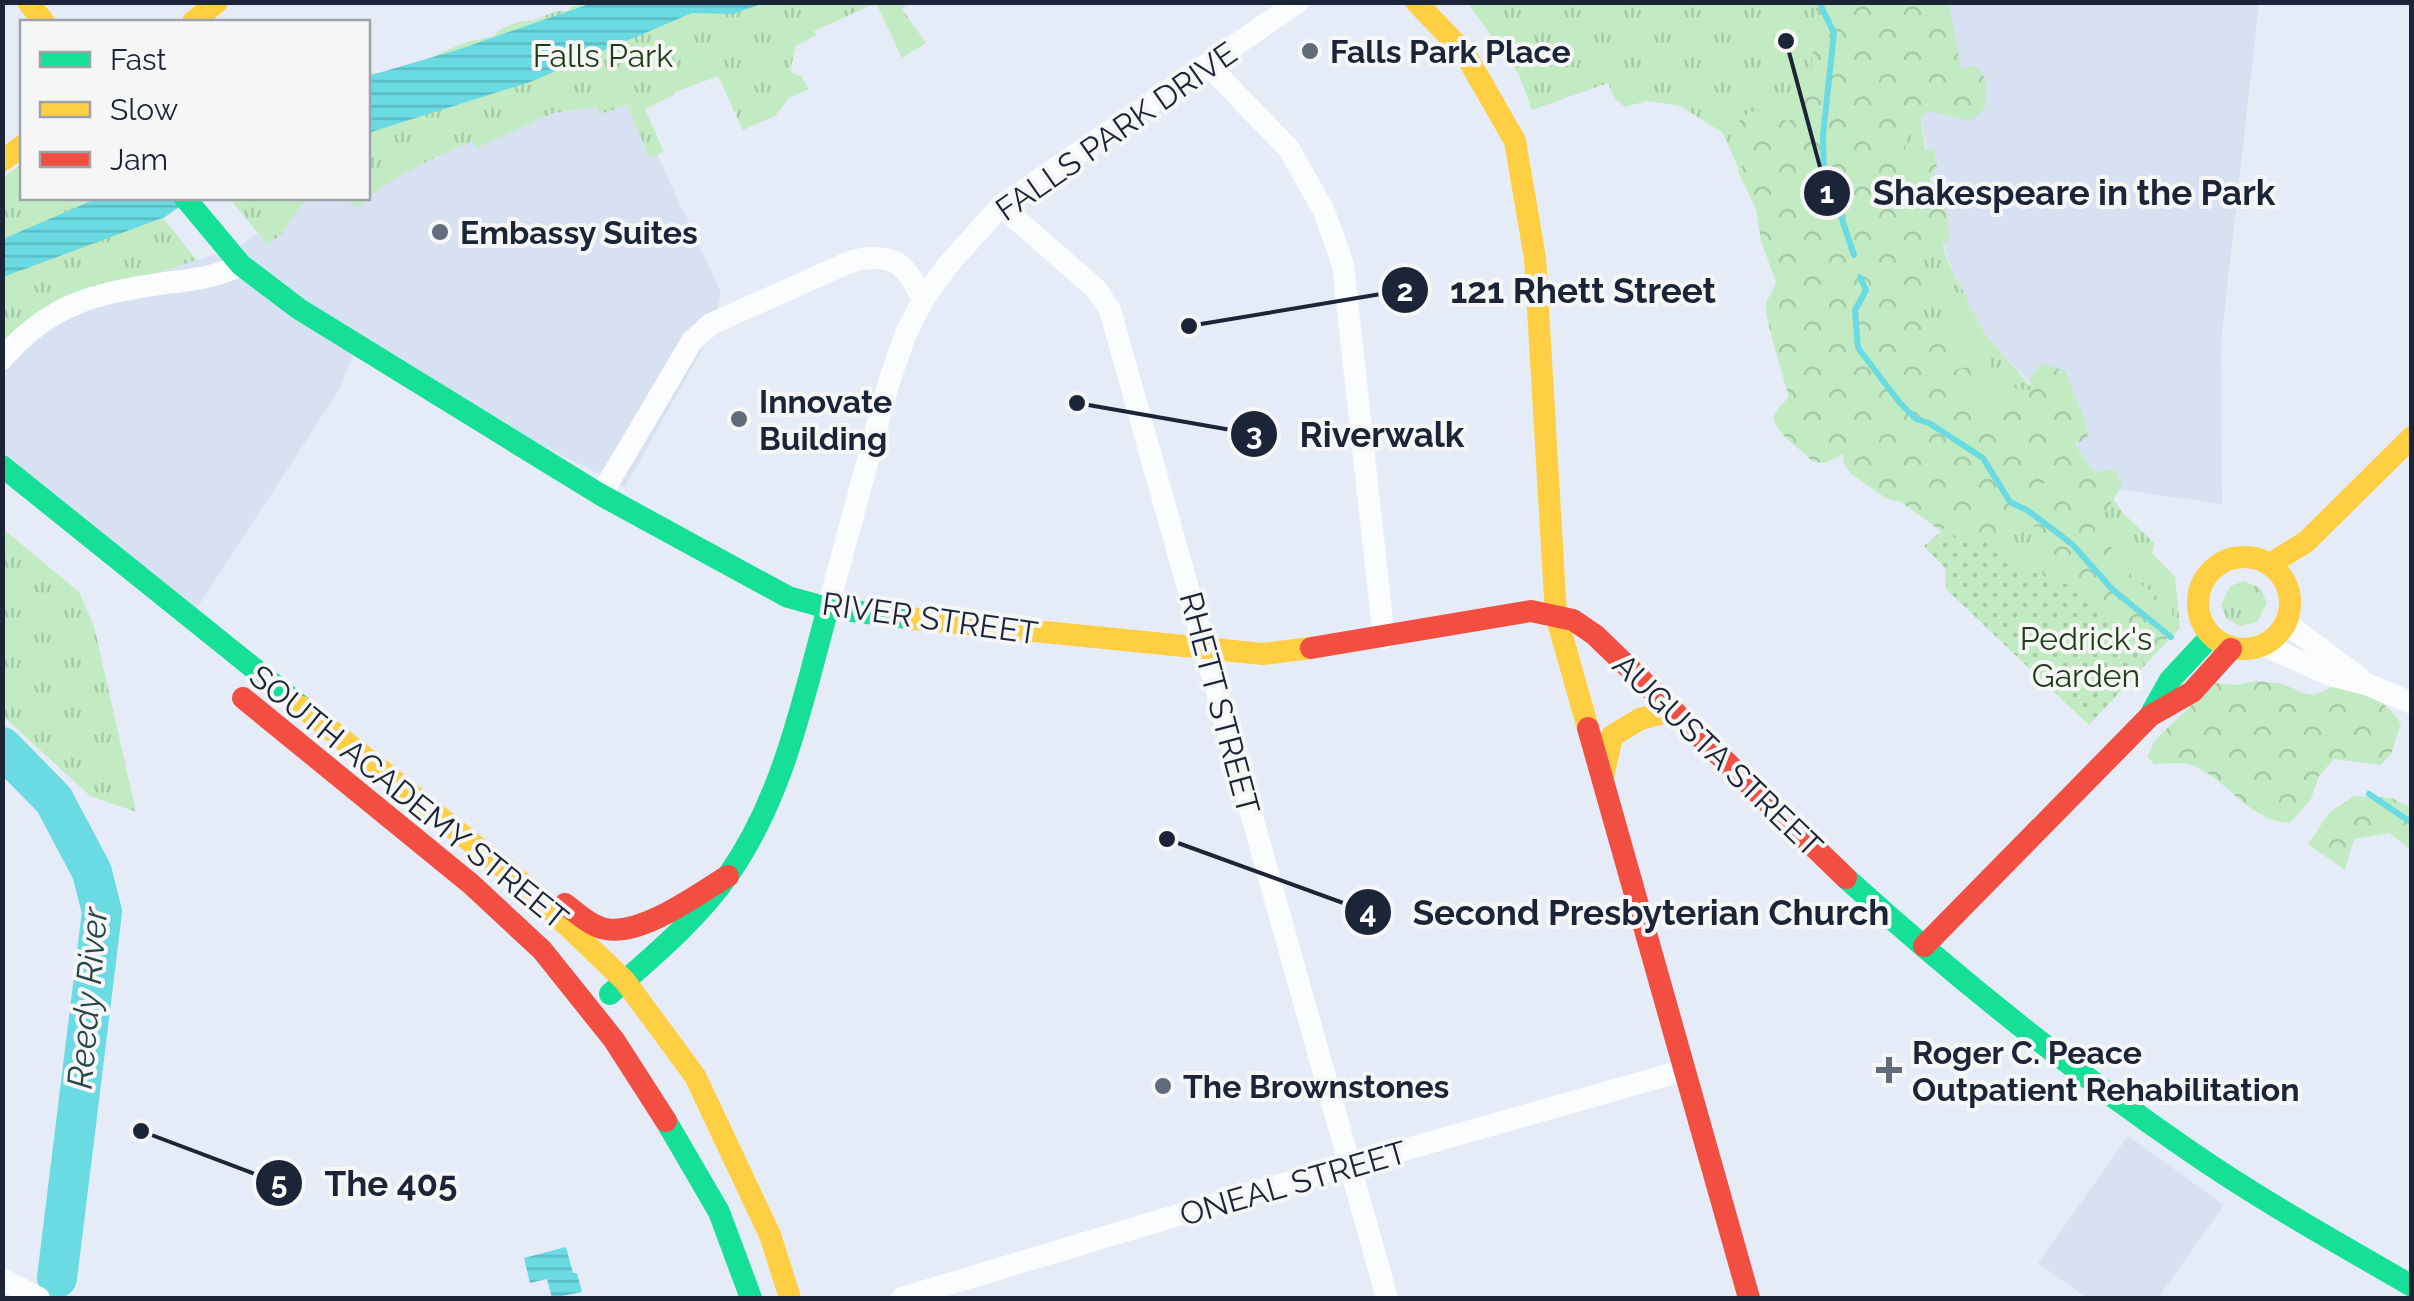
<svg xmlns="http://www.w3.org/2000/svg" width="2414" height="1301" font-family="Raleway,sans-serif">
  <defs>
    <pattern id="grass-tufts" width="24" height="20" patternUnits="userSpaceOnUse" patternTransform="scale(2.5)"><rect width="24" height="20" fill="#c3ebc3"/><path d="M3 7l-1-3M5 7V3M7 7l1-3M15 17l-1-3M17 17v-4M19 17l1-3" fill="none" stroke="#a7c9a8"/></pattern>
    <pattern id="forest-crowns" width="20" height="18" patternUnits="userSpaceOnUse" patternTransform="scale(2.5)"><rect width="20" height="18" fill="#c3ebc3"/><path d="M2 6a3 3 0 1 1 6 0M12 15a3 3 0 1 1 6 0" fill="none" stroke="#a7c9a8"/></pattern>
    <pattern id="garden-dots" width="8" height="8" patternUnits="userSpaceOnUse" patternTransform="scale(2.5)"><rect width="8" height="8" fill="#c3ebc3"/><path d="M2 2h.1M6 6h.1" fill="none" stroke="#a7c9a8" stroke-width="1.8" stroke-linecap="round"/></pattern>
    <pattern id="water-rules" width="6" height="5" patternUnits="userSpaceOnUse" patternTransform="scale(2.5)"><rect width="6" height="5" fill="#6adae3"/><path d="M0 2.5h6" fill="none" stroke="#5bbbc3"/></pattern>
  </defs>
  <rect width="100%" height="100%" fill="#e5ecf7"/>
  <!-- built -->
  <g fill="#d7e1f2">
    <polygon points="1891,3 2259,3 2221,342 2222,504 2101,487 2032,385 1984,335 1947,257 1921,119"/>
    <polygon points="568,103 635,107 721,293 711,334 625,487 403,375 358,343 339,390 186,625 3,477 2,345 43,310 219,253 230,253 307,198 368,198 368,170"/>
    <polygon points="2128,1136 2224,1205 2158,1298 2087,1298 2038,1263"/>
  </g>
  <!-- grass -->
  <g fill="url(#grass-tufts)">
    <path d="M584 3H912L902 9 926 43 902 58 876 3 814 31 816 35 796 46 790 71 802 77 809 89 789 98 775 116 743 130 718 76 673 93 674 95 645 109 664 152 650 158 627 105 600 114 597 107 553 113 476 148 472 141C430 160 391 175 358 208L343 198H368V74L404 69 464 43 494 36 499 30 517 22 534 20 557 11H568L571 6Z"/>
    <polygon points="1468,3 1889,3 1912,63 1933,199 1946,257 1984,333 2045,403 2124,514 2154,543 2152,553 2175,577 2180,628 2144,666 2136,636 2042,577 2010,564 1985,539 1767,256 1756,209 1723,133 1680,106 1647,101 1625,107 1615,99 1608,83 1532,110 1519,75"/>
    <polygon points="22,164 22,198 147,198 197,260 43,310 3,345 2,178"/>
    <path d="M229 198H310C291 211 289 235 267 244Z"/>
    <polygon points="2,528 79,592 94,626 136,812 90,796 3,716"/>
    <polygon points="2244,581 2260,588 2267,603 2257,622 2240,626 2227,619 2221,605 2230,586"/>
  </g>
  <!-- forest -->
  <g fill="url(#forest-crowns)">
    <path d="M1816 3H1949L1961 68 1976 66 1985 78V107L1972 121 1928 111 1911 129 1902 158 1913 161 1921 152 1934 148 1937 167 1929 181 1943 188 1950 239 1906 266 1925 285 1917 316 1931 333H1951L1963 327 1974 341 1972 358 1944 366 1945 372 1976 365 1980 355 1990 358V380L1971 397 1983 408 1993 406 2006 383 2018 389 2031 390 2030 378 2041 363 2066 371C2072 395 2086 412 2088 437L2071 447 2090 477 2099 471 2115 470 2122 485 2094 531 2110 546 2135 580 2172 607 2174 629 2144 666 2136 636 2066 584 2042 577 2043 544 2034 527 2038 503 2063 494 2050 477 2008 516 1999 520 2006 524 2004 533 1998 537 1990 536 1978 544 1949 537 1901 502 1887 499 1851 474 1844 464 1843 454 1825 463 1813 462C1799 446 1781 440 1773 418L1779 407 1789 397C1785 383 1763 313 1766 304 1768 296 1774 291 1776 282L1761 241 1756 209 1738 172 1743 165C1711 127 1760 90 1788 123L1794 111 1806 97 1811 78Z"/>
    <path d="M2256 681C2264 682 2274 682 2282 684 2307 693 2309 702 2336 684 2365 692 2384 698 2401 724L2391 754 2381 765 2334 759 2319 776 2311 799 2290 823C2249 821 2230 782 2194 766 2183 761 2166 764 2154 764L2147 756 2156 739 2215 683 2235 685Z"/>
    <polygon points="2354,796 2392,798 2411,808 2411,850 2389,833 2354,839 2345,870 2308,844 2330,812"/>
  </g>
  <!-- garden -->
  <polygon fill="url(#garden-dots)" points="1945,528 1958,538 1985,539 2010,564 2066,584 2136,636 2144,666 2089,725 1946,589 1945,568 1924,546"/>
  <!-- water -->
  <g fill="url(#water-rules)">
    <polygon points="592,3 764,3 733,14 692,13 530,82 368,133 368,76 457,50"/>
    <polygon points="98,198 192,198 165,217 3,277 3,239"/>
    <polygon points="566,1247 573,1273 577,1273 582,1292 552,1298 547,1279 530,1283 524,1258"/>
  </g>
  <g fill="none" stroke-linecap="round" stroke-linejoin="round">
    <!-- stream -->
    <g stroke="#6adae3" stroke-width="6">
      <polyline points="1819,2 1834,33 1823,135 1824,181 1828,197 1840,213 1854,255"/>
      <polyline points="1860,277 1866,290 1855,310 1858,348 1900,403 1916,419 1929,423 1983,458 2010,502 2027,510 2051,528 2073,545 2112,589 2171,637"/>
      <polyline points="2369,794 2412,823"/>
    </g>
    <!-- river -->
    <polyline stroke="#6adae3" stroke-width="40" points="2,747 54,800 92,872 102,912 57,1278"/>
    <!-- street -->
    <g stroke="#fbfcfe" stroke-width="22">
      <polyline points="1209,66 1289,149 1324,211 1343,265 1384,638"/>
      <polyline points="1001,206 1096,289 1110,310 1387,1298"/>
      <path d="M2 359C50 303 96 293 166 283 193 280 216 277 241 265"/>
      <path d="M601 495 692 341 711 324 852 261C894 251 906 264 923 300"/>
      <polyline points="828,608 888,385 905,335 923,300 946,267 1001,206 1298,2"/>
      <polyline points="2286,623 2360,678"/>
      <polyline points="2263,645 2330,675 2366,684 2412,703"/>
      <polyline points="2,1279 39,1298"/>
      <polyline points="902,1298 1238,1197 1685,1070"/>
    </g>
    <!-- fast -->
    <g stroke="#16e098" stroke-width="22">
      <polyline points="185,198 241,265 299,309 601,495 788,597 828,608 916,619"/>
      <polyline points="2,466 302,707"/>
      <polyline points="2152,712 2170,680 2211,636"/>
      <path d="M1846 878C1955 977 2070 1069 2191 1152 2262 1201 2338 1243 2412 1286"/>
      <path d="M610 994C652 957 697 920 729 874 784 795 803 699 828 608"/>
      <polyline points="666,1121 719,1212 751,1298"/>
    </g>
    <!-- slow -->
    <g stroke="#ffcf43" stroke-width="22">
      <polyline points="28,2 44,22"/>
      <polyline points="1416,2 1464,52 1515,141 1535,258 1556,615 1588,728"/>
      <polyline points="193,22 217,2"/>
      <polyline points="2,161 22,146"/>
      <circle cx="2244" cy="603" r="46"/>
      <polyline points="2270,564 2306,542 2412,437"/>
      <polyline points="916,619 1263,654 1311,648"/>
      <polyline points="302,707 526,886 625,981 695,1076 770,1235 790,1298"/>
      <polyline points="1603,778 1612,736 1640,719 1674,710"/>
    </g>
    <!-- jam -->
    <g stroke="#f24e42" stroke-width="22">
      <polyline points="1311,648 1531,611 1573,620 1595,635 1846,878"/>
      <polyline points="243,698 471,884 542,950 614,1040 666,1121"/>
      <polyline points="1588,728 1749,1298"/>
      <path d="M565 904C577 913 590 926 606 929 642 936 698 894 728 876"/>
      <polyline points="1924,946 2150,716 2192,692 2231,649"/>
    </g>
  </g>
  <!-- markers -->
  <g fill="#626b7a" stroke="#f6f6f6" stroke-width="4">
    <circle cx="1310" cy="51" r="10"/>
    <circle cx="440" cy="232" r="10"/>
    <circle cx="739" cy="419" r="10"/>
    <path d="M1884 1055h10v10h10v10h-10v10h-10v-10h-10v-10h10z"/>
    <circle cx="1163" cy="1086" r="10"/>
  </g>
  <g text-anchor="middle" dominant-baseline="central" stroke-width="8" stroke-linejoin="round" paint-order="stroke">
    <!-- poi labels -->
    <g font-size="32" font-weight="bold" fill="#1b2537" stroke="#f6f6f6" text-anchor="start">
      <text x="1330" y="51">Falls Park Place</text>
      <text x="460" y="232">Embassy Suites</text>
      <text x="759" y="401">Innovate<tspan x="759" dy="37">Building</tspan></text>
      <text x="1912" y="1052">Roger C. Peace<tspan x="1912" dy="37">Outpatient Rehabilitation</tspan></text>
      <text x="1183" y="1086">The Brownstones</text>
    </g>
    <!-- park labels -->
    <g font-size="32" fill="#1e3e17" stroke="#f6f6f6">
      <text x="603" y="55">Falls Park</text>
      <text x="2086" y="638">Pedrick's<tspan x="2086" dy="37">Garden</tspan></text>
    </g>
    <!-- street labels -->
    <g font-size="32" fill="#1b2537" stroke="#f6f6f6">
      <text transform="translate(1116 131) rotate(-35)">FALLS PARK DRIVE</text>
      <text transform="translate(930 618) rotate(8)">RIVER STREET</text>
      <text transform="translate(1220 703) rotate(75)">RHETT STREET</text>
      <text transform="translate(1718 755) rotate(44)">AUGUSTA STREET</text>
      <text transform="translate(409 797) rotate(39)">SOUTH ACADEMY STREET</text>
      <text transform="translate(1293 1183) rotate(-16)">ONEAL STREET</text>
    </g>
    <!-- water labels -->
    <g font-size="35" font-style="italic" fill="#284749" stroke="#f6f6f6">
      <text transform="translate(87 998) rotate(-85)">Reedy River</text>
    </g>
  </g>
  <!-- callouts -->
  <path fill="none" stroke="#1b2537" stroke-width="4" d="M1786 41L1827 193M1189 326L1405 290M1077 403L1254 434M1167 839L1368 912M141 1131L279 1183"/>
  <g fill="#1b2537" stroke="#f6f6f6" stroke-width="4">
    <circle cx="1786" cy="41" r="10"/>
    <circle cx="1189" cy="326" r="10"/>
    <circle cx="1077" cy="403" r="10"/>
    <circle cx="1167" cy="839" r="10"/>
    <circle cx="141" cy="1131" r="10"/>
    <circle cx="1827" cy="193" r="25"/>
    <circle cx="1405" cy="290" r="25"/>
    <circle cx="1254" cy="434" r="25"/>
    <circle cx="1368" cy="912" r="25"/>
    <circle cx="279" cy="1183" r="25"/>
  </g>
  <g font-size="30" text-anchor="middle" font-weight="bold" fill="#fff">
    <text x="1827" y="203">1</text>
    <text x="1405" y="301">2</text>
    <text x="1254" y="445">3</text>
    <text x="1368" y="923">4</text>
    <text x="279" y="1194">5</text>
  </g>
  <g font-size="35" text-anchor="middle" font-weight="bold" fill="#1b2537" stroke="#f6f6f6" stroke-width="8" stroke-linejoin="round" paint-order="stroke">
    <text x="2074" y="205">Shakespeare in the Park</text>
    <text x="1583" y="303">121 Rhett Street</text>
    <text x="1382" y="447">Riverwalk</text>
    <text x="1651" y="925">Second Presbyterian Church</text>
    <text x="391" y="1196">The 405</text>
  </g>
  <!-- border -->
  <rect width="2414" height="1301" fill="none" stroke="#1b2537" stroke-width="10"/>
  <!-- legend -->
  <rect x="20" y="20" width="350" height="180" fill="#f6f6f6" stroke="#9ea2aa" stroke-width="2.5"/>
  <rect x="40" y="52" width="50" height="15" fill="#16e098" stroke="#9ea2aa" stroke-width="2.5"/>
  <text x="110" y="70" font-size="30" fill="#1b2537">Fast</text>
  <rect x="40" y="102" width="50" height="15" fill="#ffcf43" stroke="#9ea2aa" stroke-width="2.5"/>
  <text x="110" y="120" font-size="30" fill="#1b2537">Slow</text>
  <rect x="40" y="152" width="50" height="15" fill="#f24e42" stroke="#9ea2aa" stroke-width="2.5"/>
  <text x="110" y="170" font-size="30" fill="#1b2537">Jam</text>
</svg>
